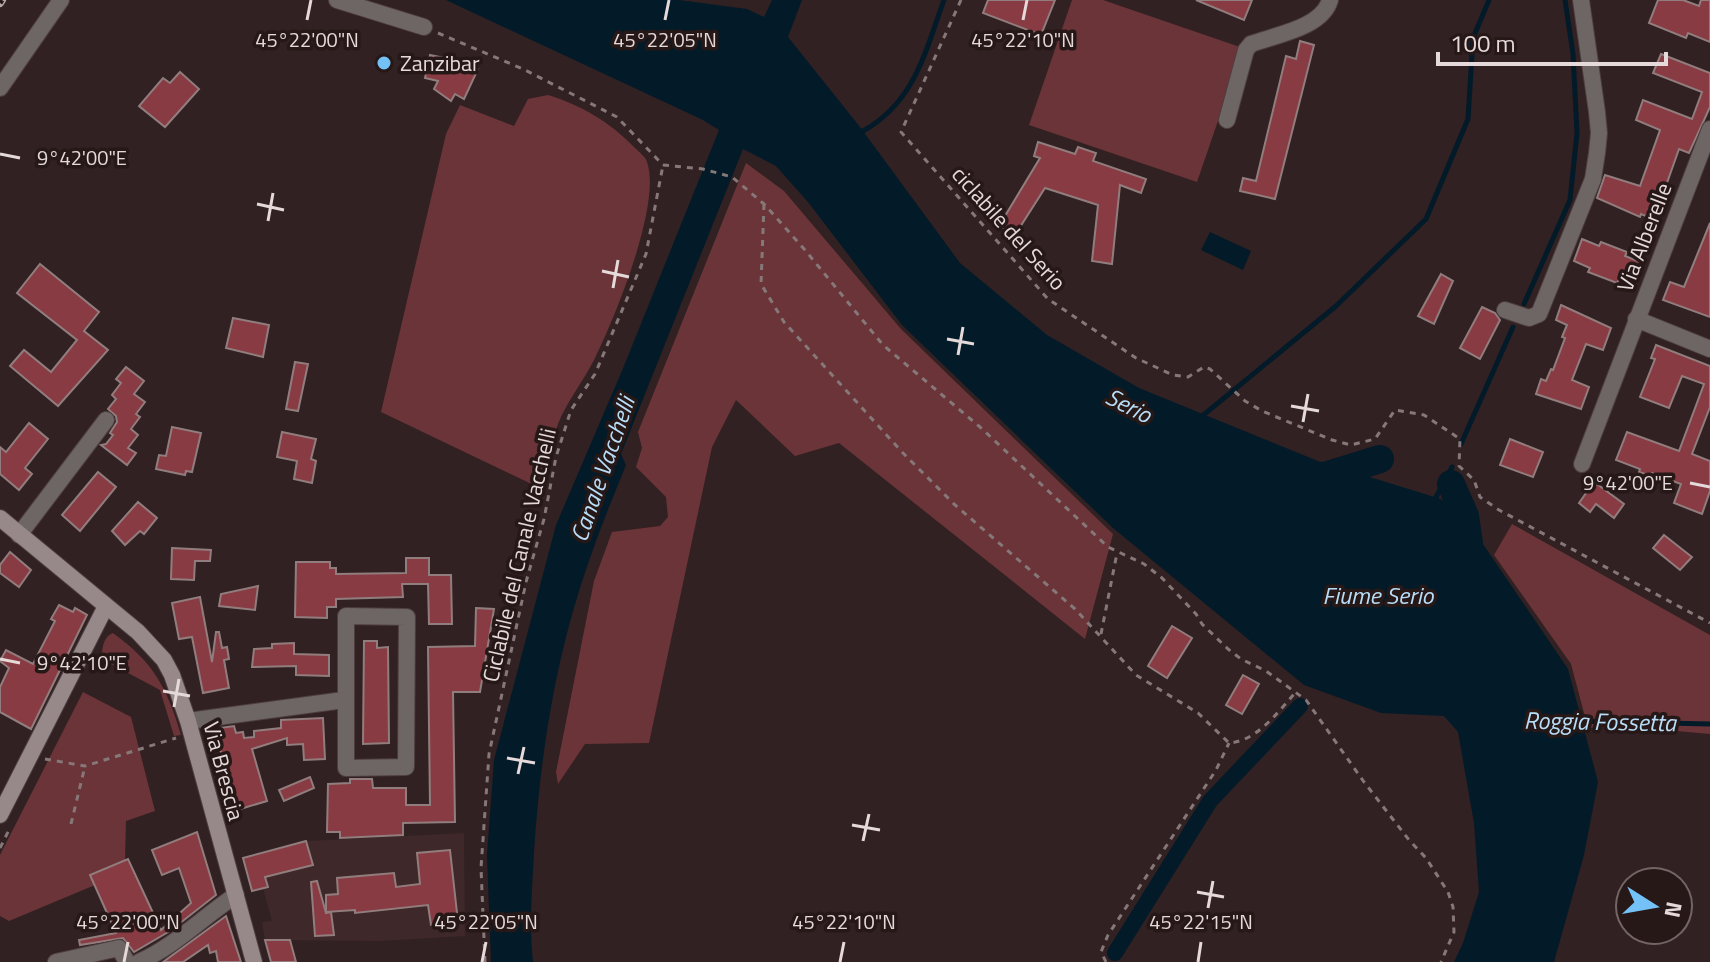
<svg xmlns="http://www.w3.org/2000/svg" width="1710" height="962" font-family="'Titillium Web',sans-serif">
  <rect width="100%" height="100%" fill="#312122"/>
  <!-- built -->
  <polygon fill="#3f2829" points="464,833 465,936 381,941 265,940 262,922 272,921 263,888 268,887 265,877 312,865 306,841"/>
  <!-- green -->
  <g fill="#6b3438">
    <polygon points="1072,0 1103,0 1243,48 1197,182 1029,125"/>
    <path d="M548 95C583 106 610 122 635 148 639 152 646 157 647 162 662 204 614 320 594 360 583 382 567 401 558 424 551 446 548 468 544 490L381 412 446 134 460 105 514 126 528 99Z"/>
    <polygon points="746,163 784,191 901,329 1113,534 1085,639 839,443 795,456 736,400 712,447 649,743 585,744 558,784 556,772 594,581 612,532 660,526 668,517 666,497 636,467 642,448 638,432"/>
    <polygon points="1512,524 1710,635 1710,734 1620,726 1588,728 1571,664 1494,555"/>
    <path d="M113 633C153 662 167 687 181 735L174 736 160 690 100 658C104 650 101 638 113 633Z"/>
    <polygon points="83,692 131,717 155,811 126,821 125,861 95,885 9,921 0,916 0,855"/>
  </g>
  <!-- water -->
  <g fill="#031a29">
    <path d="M446 0H679L747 9 764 17 772 0H802L788 37 860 127 960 263 1047 335 1139 388 1318 461 1441 499 1485 547 1568 669 1598 782 1584 855 1554 962H1454L1463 943 1479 892 1474 823 1458 732 1444 716 1381 713 1304 685 1113 528 902 325 808 202 776 166 743 149 621 454 626 465C613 497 600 529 589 561 556 654 540 755 534 853 532 890 529 925 533 962H491L487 855 494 760 556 525 624 366 719 130 703 120Z"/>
    <polygon points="1210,232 1251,251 1243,270 1201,250"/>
  </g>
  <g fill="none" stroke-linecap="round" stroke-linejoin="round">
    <!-- stream -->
    <g stroke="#031a29" stroke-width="5">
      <path d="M863 131C915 102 925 52 944 0"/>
      <polyline points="1524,304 1570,200 1577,133 1573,54 1565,0"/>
      <polyline points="1201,417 1336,306 1426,219 1468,119 1473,38 1489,0"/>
      <polyline points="1461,444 1513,327"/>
      <polyline points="1434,501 1452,467"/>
      <polyline points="1575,721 1710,724"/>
    </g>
    <!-- canal -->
    <polyline stroke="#031a29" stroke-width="16" points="1115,953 1210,801 1300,706"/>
    <!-- river -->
    <g stroke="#031a29" stroke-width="28">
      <polyline points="1312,480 1380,459"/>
      <polyline points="1451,484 1465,516 1472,564"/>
    </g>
  </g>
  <!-- building -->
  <g fill="#883b42" stroke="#917d7d" stroke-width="2">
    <polygon points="988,0 1055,0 1041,35 983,13"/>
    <polygon points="1196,0 1252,0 1244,20"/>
    <polygon points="1658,0 1683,0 1699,6 1701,0 1710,0 1710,42 1688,33 1686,38 1649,23"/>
    <polygon points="1300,41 1314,45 1275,199 1240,191 1243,178 1256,181 1286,56 1296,59"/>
    <polygon points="1661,54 1710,73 1710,107 1689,153 1679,149 1662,197 1667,199 1658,221 1641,214 1640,217 1597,198 1605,175 1640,186 1660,130 1636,120 1643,100 1692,119 1702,92 1653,73"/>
    <polygon points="430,55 464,62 478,69 464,99 455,94 451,101 434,89 438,81 425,78"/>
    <polygon points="180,72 199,89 165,127 139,106 163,78 170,83"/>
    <polygon points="1038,142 1075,154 1078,147 1096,153 1093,161 1146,179 1141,193 1120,185 1112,264 1092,261 1098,205 1045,188 1015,235 999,226 1040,158 1034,156"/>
    <polygon points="1710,223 1710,317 1663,300 1670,282 1684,287"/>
    <polygon points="1582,239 1599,246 1601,242 1627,252 1625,256 1643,263 1635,285 1619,279 1617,283 1588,272 1590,268 1574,261"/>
    <polygon points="40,264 99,312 84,331 108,350 58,406 10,366 24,350 51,372 77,340 17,293"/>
    <polygon points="1441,274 1453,281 1434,324 1418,316"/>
    <polygon points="1561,305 1611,328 1603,350 1586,344 1572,380 1589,387 1581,409 1536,394 1541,379 1546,381 1551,369 1553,370 1565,338 1562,337 1567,325 1556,320"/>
    <polygon points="1482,307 1495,313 1500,320 1480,359 1460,348"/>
    <polygon points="233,318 269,325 263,357 226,348"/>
    <polygon points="1656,345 1710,366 1710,407 1692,454 1710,461 1710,491 1702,514 1674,503 1681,484 1652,473 1651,476 1639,472 1640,469 1616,460 1627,432 1679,451 1704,384 1682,376 1669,408 1640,397 1655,359 1651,358"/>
    <polygon points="295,362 308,364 298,411 286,409"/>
    <polygon points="126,367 144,381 134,394 145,402 136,414 140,417 131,429 138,435 128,448 136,453 127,465 101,445 106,444 113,435 110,433 117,422 116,416 108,409 116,399 112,395 121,383 116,379"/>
    <polygon points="29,423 48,439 25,468 32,474 19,490 0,474 0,447 6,452"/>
    <polygon points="172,427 201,433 192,472 186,471 185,475 156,469 159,455 166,456"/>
    <polygon points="282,432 316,439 311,459 316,461 312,483 294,479 297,461 277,457"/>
    <polygon points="1510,439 1543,452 1533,477 1500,465"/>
    <polygon points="98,472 116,487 80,531 62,515"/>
    <polygon points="1597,484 1624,504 1614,518 1596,504 1590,512 1579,503 1591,486 1594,488"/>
    <polygon points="138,502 157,518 144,534 140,531 125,545 112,531"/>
    <polygon points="1664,535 1692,557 1680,570 1653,548"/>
    <polygon points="172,548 211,550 210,561 195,561 194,580 171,579"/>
    <polygon points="10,552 31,570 19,587 0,573 0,565"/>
    <polygon points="406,558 429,558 429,575 451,575 452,624 429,624 428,584 402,584 403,597 336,599 336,607 327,607 327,618 295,617 296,562 330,562 330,568 336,568 336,574 406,573"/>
    <polygon points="258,586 255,610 219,606 221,594"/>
    <polygon points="200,597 212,662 216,632 219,632 222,648 227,647 229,659 224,660 229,688 203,693 192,637 179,639 172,603"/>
    <polygon points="59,605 73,612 75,608 87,615 31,729 0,712 0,687 9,668 0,661 6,650 33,664 55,621 51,619"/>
    <polygon points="476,608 494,609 480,692 453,692 455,822 403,823 403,835 340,838 340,832 327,832 328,784 350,783 350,779 372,779 373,788 406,788 406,805 430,805 428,647 475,646"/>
    <polygon points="1172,626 1192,638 1167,678 1148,666"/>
    <polygon points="364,641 377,641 377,648 388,647 389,743 363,744"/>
    <polygon points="294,643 294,654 329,655 329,676 296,675 296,666 252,667 254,649 272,648 272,644"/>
    <polygon points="1243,675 1259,684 1242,714 1226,705"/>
    <polygon points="323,718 325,759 304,760 303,744 287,745 287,738 252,749 267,801 237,810 220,749 211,751 205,730 234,726 236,733 243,732 244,738 254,737 254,731 281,728 281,720"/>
    <polygon points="310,777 314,788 284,801 279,790"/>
    <polygon points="197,832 216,895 170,931 134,952 123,938 80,945 79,940 116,933 90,875 128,859 161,930 191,903 179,868 162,875 152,850"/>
    <polygon points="306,841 313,865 265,877 268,887 252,891 243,858"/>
    <polygon points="450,850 458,922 431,925 428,905 355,913 355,910 326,912 326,895 338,894 337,878 394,873 396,887 420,884 417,853"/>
    <polygon points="317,881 326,913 331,912 334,935 315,936 311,882"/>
    <polygon points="226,916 241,962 218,962 216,951 210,953 208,945 183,962 163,962"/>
    <polygon points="265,940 290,940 296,962 271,962"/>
  </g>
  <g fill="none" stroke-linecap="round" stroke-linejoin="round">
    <defs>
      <g id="street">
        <polyline points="337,0 424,27"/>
        <polyline points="0,88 61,0"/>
        <path d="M1227 120 1246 50 1251 44C1275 35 1322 28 1330 0"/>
        <polyline points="1505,310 1529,318 1539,314 1593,179 1597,153 1599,133 1597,112 1581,0"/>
        <polyline points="1636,319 1710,349"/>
        <polyline points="1582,464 1710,129"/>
        <polyline points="19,535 106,420"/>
        <polygon points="346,616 407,617 406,767 346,768"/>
        <polyline points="188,721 344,700"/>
        <polyline points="56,962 119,948 127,962"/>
        <path d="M139 962C175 946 203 917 236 895"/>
      </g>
      <g id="secondary">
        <polyline points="0,518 138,632 164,660 172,675 188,721 254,962"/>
        <polyline points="0,815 106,606"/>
      </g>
    </defs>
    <!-- street casing -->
    <use href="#street" stroke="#4e3e3f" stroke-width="18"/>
    <!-- secondary casing -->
    <use href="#secondary" stroke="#4e3e3f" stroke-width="18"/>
    <!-- path -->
    <g stroke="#867879" stroke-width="3" stroke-dasharray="6 6" stroke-linecap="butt">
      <polyline points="961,0 901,132 1048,299 1136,358 1173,375 1188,377 1204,367 1210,369 1245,401 1262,411 1332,440 1351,445 1375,439 1395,410 1424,415 1460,439 1459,466 1474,480 1480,497 1499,510 1710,623"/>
      <polyline points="438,33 523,69 617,117 663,165"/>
      <polyline points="663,165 703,169 732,177 764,204 805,250 883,345 980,427 1108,547 1144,564 1162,578 1196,614 1202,624 1228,649 1241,659 1266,671 1306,700 1364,782 1409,840 1426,858 1448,892 1453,907 1454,932 1441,962"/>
      <path d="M764 204 761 284 784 322 902 452 954 504 1075 609 1136 675 1198 713 1229 743C1257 741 1277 713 1295 693"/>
      <polyline points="1101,634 1117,553"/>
      <polyline points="45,759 85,766 176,738"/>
      <polyline points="71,824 85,766"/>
      <polyline points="0,848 10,828"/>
      <polyline points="485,962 481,868 489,754 526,582 544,519 556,457 571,410 595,374 646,254 663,165"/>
      <polyline points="1106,962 1101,952 1108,935 1216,770 1229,743"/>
    </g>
    <!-- street -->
    <use href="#street" stroke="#6e6565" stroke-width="16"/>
    <!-- secondary -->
    <use href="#secondary" stroke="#978989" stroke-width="16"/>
    <defs>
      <polyline id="rail" points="0,3 2,0"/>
    </defs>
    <!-- rail casing -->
    <use href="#rail" stroke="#b5a8a8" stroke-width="8"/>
    <!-- rail -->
    <use href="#rail" stroke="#271818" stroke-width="5" stroke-dasharray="15" stroke-linecap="butt"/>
  </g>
  <!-- ticks -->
  <path fill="none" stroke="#e5d9d9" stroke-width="3" d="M307 20 311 0M665 20 669 0M1023 20 1027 0M0 154 20 158M257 204 284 210M268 221 273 193M602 271 629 277M613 288 618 260M947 339 974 344M958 355 963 327M1291 406 1319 411M1303 422 1308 394M1690 483 1710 487M0 659 20 663M163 691 190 696M174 707 179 679M507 758 535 763M518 774 524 747M852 825 880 830M863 841 869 814M1197 892 1224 897M1208 908 1213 881M124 962 128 942M482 962 486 942M840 962 844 942M1198 962 1201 942"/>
  <!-- markers -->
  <circle fill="#73c1f6" stroke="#271818" stroke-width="3" cx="384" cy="63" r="8"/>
  <g text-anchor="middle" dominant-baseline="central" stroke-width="7" stroke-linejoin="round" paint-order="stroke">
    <!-- poi labels -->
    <g font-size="22" fill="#e5d9d9" stroke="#271818" text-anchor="start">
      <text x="400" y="63">Zanzibar</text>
    </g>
    <!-- street labels -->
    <g font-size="22" fill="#e5d9d9" stroke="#271818">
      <text transform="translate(1009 228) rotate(48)">ciclabile del Serio</text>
      <text transform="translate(1644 237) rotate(-69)">Via Alberelle</text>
      <text transform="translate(519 555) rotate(-77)">Ciclabile del Canale Vacchelli</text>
      <text transform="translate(224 771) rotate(75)">Via Brescia</text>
    </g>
    <!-- water labels -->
    <g font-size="24" font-style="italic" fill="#b8ddf8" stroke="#271818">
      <text transform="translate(1129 405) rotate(27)">Serio</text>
      <text transform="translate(602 469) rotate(-71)">Canale Vacchelli</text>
      <text x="1378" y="595">Fiume Serio</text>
      <text transform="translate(1600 721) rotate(1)">Roggia Fossetta</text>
    </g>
  </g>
  <g font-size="20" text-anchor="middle" fill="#e5d9d9" stroke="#271818" stroke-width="7" stroke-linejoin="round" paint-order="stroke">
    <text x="307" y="47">45°22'00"N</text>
    <text x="665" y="47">45°22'05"N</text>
    <text x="1023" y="47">45°22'10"N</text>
    <text x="82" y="165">9°42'00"E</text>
    <text x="1628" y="490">9°42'00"E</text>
    <text x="82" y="670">9°42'10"E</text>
    <text x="128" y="929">45°22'00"N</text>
    <text x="486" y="929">45°22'05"N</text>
    <text x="844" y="929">45°22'10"N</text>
    <text x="1201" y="929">45°22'15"N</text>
  </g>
  <!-- north arrow -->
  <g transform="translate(1654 906) rotate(101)"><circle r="38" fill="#271818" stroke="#736565" stroke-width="2"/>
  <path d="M0-6L14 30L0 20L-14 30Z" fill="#73c1f6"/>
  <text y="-12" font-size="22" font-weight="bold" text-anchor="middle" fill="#e5d9d9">N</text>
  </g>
  <!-- scale -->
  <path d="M1438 52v12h228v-12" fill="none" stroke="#e5d9d9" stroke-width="4"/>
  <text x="1450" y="52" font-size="24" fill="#e5d9d9" stroke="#271818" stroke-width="6" paint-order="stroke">100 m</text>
</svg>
